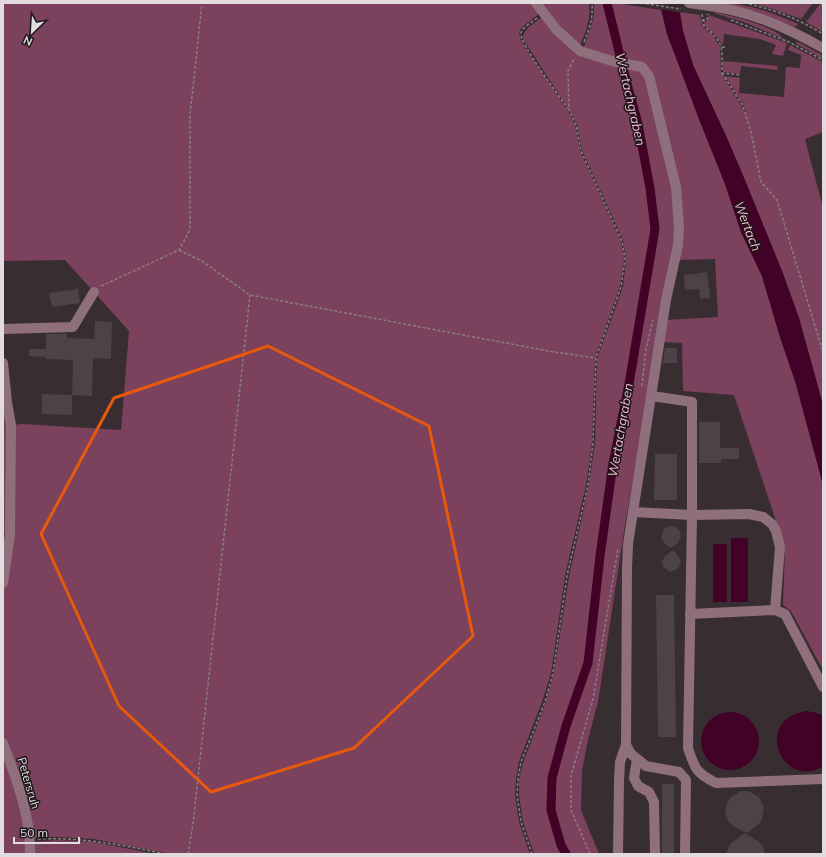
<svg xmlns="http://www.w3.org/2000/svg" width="826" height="857" font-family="Mulish,sans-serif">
  <rect width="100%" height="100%" fill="#382d31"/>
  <!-- green -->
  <g fill="#7c415d">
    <polygon points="3,3 531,3 539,14 521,28 519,33 521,40 527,51 568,111 575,125 580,151 621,241 624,259 620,286 595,358 592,442 586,485 565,576 551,673 542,702 519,761 516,780 515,795 519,822 530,854 171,854 94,839 58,837 32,838 3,739 3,591 7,571 13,425 22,424 121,430 129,331 65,260 3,261"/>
    <path d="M539 3H589C591 20 586 32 579 47L558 27Z"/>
    <path d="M594 3H616L661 10 667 34 725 184 741 232 762 276 780 337 796 384 823 485V670L791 611 783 605 785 548 734 395 683 391 682 343 662 342 666 320 718 317 715 259 676 260 682 228 651 74 583 49C589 33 595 20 594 3Z"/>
    <path d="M720 3C748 3 772 13 798 24L795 27 761 14Z"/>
    <polygon points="750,3 813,3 801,19 767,7"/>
    <polygon points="821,3 823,3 823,32 806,22"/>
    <polygon points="680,12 700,15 703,27 713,35 720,47 721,73 742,107 745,113 746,113 744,106 725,76 740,78 739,93 784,97 786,67 800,68 801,55 788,50 790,45 823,62 823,132 805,139 823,208 823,405 799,318 782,271 727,138 693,65 683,31"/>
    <path d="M715 12C731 16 775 26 784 39L744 22 714 13Z"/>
    <polygon points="709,15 787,43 783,56 772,54 776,45 760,39 724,34 723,45 715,34 705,26 704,21 707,21"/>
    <path d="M542 17 565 42 636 68 646 76 672 187 677 228 625 525 598 702 588 740 582 771 581 810 599 854H534L523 822 519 795V780L523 763 546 702 554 673 569 577 589 485 595 442 597 359 623 287 626 259 623 240 582 150 577 124 569 110 523 39C523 28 534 24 542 17Z"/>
    <polygon points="798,42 822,55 823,59 795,43"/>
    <polygon points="723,61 778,66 777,70 741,66 740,74 723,72"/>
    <polygon points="3,373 6,402 8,534 3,534"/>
    <polygon points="3,748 19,798 28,854 3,854"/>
    <polygon points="58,840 94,842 156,854 32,854 32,842"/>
  </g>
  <!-- water -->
  <g fill="#420127">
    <polygon points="660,3 678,3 683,31 693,65 727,138 745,180 782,271 799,318 823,405 823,485 796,384 780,337 762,276 741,232 725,184 700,122 667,34"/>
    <rect x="731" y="538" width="17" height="64"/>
    <rect x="713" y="544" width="14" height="58"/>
    <path d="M807 711 817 713 823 716V766C783 792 751 719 807 711Z"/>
    <circle cx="730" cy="741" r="29"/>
  </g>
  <!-- pier -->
  <polygon fill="#382d31" points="658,3 680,3 682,13 659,9"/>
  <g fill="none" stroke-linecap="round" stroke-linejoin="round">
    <!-- canal -->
    <polyline stroke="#420127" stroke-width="9" points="566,854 561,845 551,810 552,778 566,726 588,663 600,556 613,464 629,384 655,229 650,188 638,124 627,84 607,3"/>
  </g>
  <!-- building -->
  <g fill="#4d4247">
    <polygon points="707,272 710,298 700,299 699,289 685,290 684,275"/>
    <polygon points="78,289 80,303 52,307 49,293"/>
    <polygon points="95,321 112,322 111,359 93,358 92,396 72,395 73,360 46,359 46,357 29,356 29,349 46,349 46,334 67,334 67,338 94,339"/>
    <polygon points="665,348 677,348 677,363 663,363"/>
    <polygon points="42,394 72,395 72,415 42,414"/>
    <polygon points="699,422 720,422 720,448 739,448 739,459 721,459 721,463 699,463"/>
    <polygon points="655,454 677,454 677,500 654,500"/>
    <polygon points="670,526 674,526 679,530 681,536 678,543 671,548 664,543 661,537 664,529"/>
    <polygon points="673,550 679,557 681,563 678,569 670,572 663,567 662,561 665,556"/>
    <polygon points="656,595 674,595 676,737 658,737"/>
    <rect x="662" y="784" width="12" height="70"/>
    <polygon points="741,791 748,791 759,797 764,807 762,819 759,824 747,833 734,827 729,822 726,816 725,809 727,803 731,797"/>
    <polygon points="745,833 759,842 763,847 765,854 726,854 728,849 731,843"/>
  </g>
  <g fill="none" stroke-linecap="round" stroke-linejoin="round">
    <!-- path -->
    <g stroke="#887f83" stroke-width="1.5" stroke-dasharray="3 2" stroke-linecap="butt">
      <path d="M749 4C776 10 800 20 823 34"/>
      <path d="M702 14 704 26C725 43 722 48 722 73L740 75"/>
      <path d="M537 18C533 22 522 27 521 33 519 43 560 97 568 109"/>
      <polyline points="702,20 707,20 708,14"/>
      <polyline points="731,20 789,42 823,60"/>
      <path d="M584 42C590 28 593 18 592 3"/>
      <polyline points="722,47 727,48"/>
      <polyline points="722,73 743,106 751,132 761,182 777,200 823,352"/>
      <polyline points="179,250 202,261 250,295 554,352 596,358"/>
      <polyline points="101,286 179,250 190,230 190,115 202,3"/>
      <polyline points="642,386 646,349 653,320"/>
      <path d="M38 839C81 837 123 845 165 854"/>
      <polyline points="188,854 193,824 250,295"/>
      <polyline points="532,854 521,822 517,795 518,779 521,762 545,702 553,673 567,576 588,485 593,442 596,358 621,287 625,259 622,241 581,151 576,125 569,110 568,71 574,59"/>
      <polyline points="590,854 571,810 571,776 593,699 618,548"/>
    </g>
    <!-- minor -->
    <g stroke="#906f7d" stroke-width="10">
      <polyline points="536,3 556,29 580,51 612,61 642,67 649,76 676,187 679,228 678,245 666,300 628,544 627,569 626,745 620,762 619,781 618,854"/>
      <path d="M703 5C747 10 784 26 823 48"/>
      <polyline points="3,329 73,327 94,292"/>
      <polyline points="3,363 7,402 11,425 10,534 3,583"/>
      <path d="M652 396 692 402V515L688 748C695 769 696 773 716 783L823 779"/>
      <polyline points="633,512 692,515 749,514 763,517 772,524 776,531 780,547 775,610"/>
      <polyline points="690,614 775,610 785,614 823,687"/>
      <path d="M3 743C16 778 31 816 30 854"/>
      <polyline points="626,745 631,754 646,766 679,772 686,780 685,854"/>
      <polyline points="637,759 634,778 638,786 649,792 654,802 655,854"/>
    </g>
    <!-- path-bridge -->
    <polyline stroke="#887f83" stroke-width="1.5" stroke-dasharray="3 2" stroke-linecap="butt" points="641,3 681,9"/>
    <!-- minor-bridge -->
    <polyline stroke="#906f7d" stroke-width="10" points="689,3 703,5"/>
  </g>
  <!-- marked area -->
  <path fill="none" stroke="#e8590c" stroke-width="3" stroke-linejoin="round" d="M268 346 429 426 473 636 354 748 211 792 119 706 41 534 114 398Z"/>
  <g text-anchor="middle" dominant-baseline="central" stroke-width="3" stroke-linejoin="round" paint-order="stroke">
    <!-- street labels -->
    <g font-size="12" fill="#e3dcdf" stroke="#1c1719">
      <text transform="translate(29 783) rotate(74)">Petersruh</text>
    </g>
    <!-- water labels -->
    <g font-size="13" font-style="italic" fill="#f7b8d3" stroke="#1c1719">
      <text transform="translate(631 99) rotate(77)">Wertachgraben</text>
      <text transform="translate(748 226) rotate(69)">Wertach</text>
      <text transform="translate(620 430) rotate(-80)">Wertachgraben</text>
    </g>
  </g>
  <!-- border -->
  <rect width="826" height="857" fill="none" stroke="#e3dcdf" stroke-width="8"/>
  <!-- north arrow -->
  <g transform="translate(32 32) rotate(205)" stroke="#1c1719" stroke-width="3" paint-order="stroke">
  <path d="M0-3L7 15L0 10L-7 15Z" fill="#e3dcdf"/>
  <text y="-6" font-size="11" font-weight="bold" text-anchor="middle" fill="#e3dcdf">N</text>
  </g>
  <!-- scale -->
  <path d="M14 837v6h65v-6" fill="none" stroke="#e3dcdf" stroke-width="2"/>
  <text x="20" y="837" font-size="12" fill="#e3dcdf" stroke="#1c1719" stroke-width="3" paint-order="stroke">50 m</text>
</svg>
